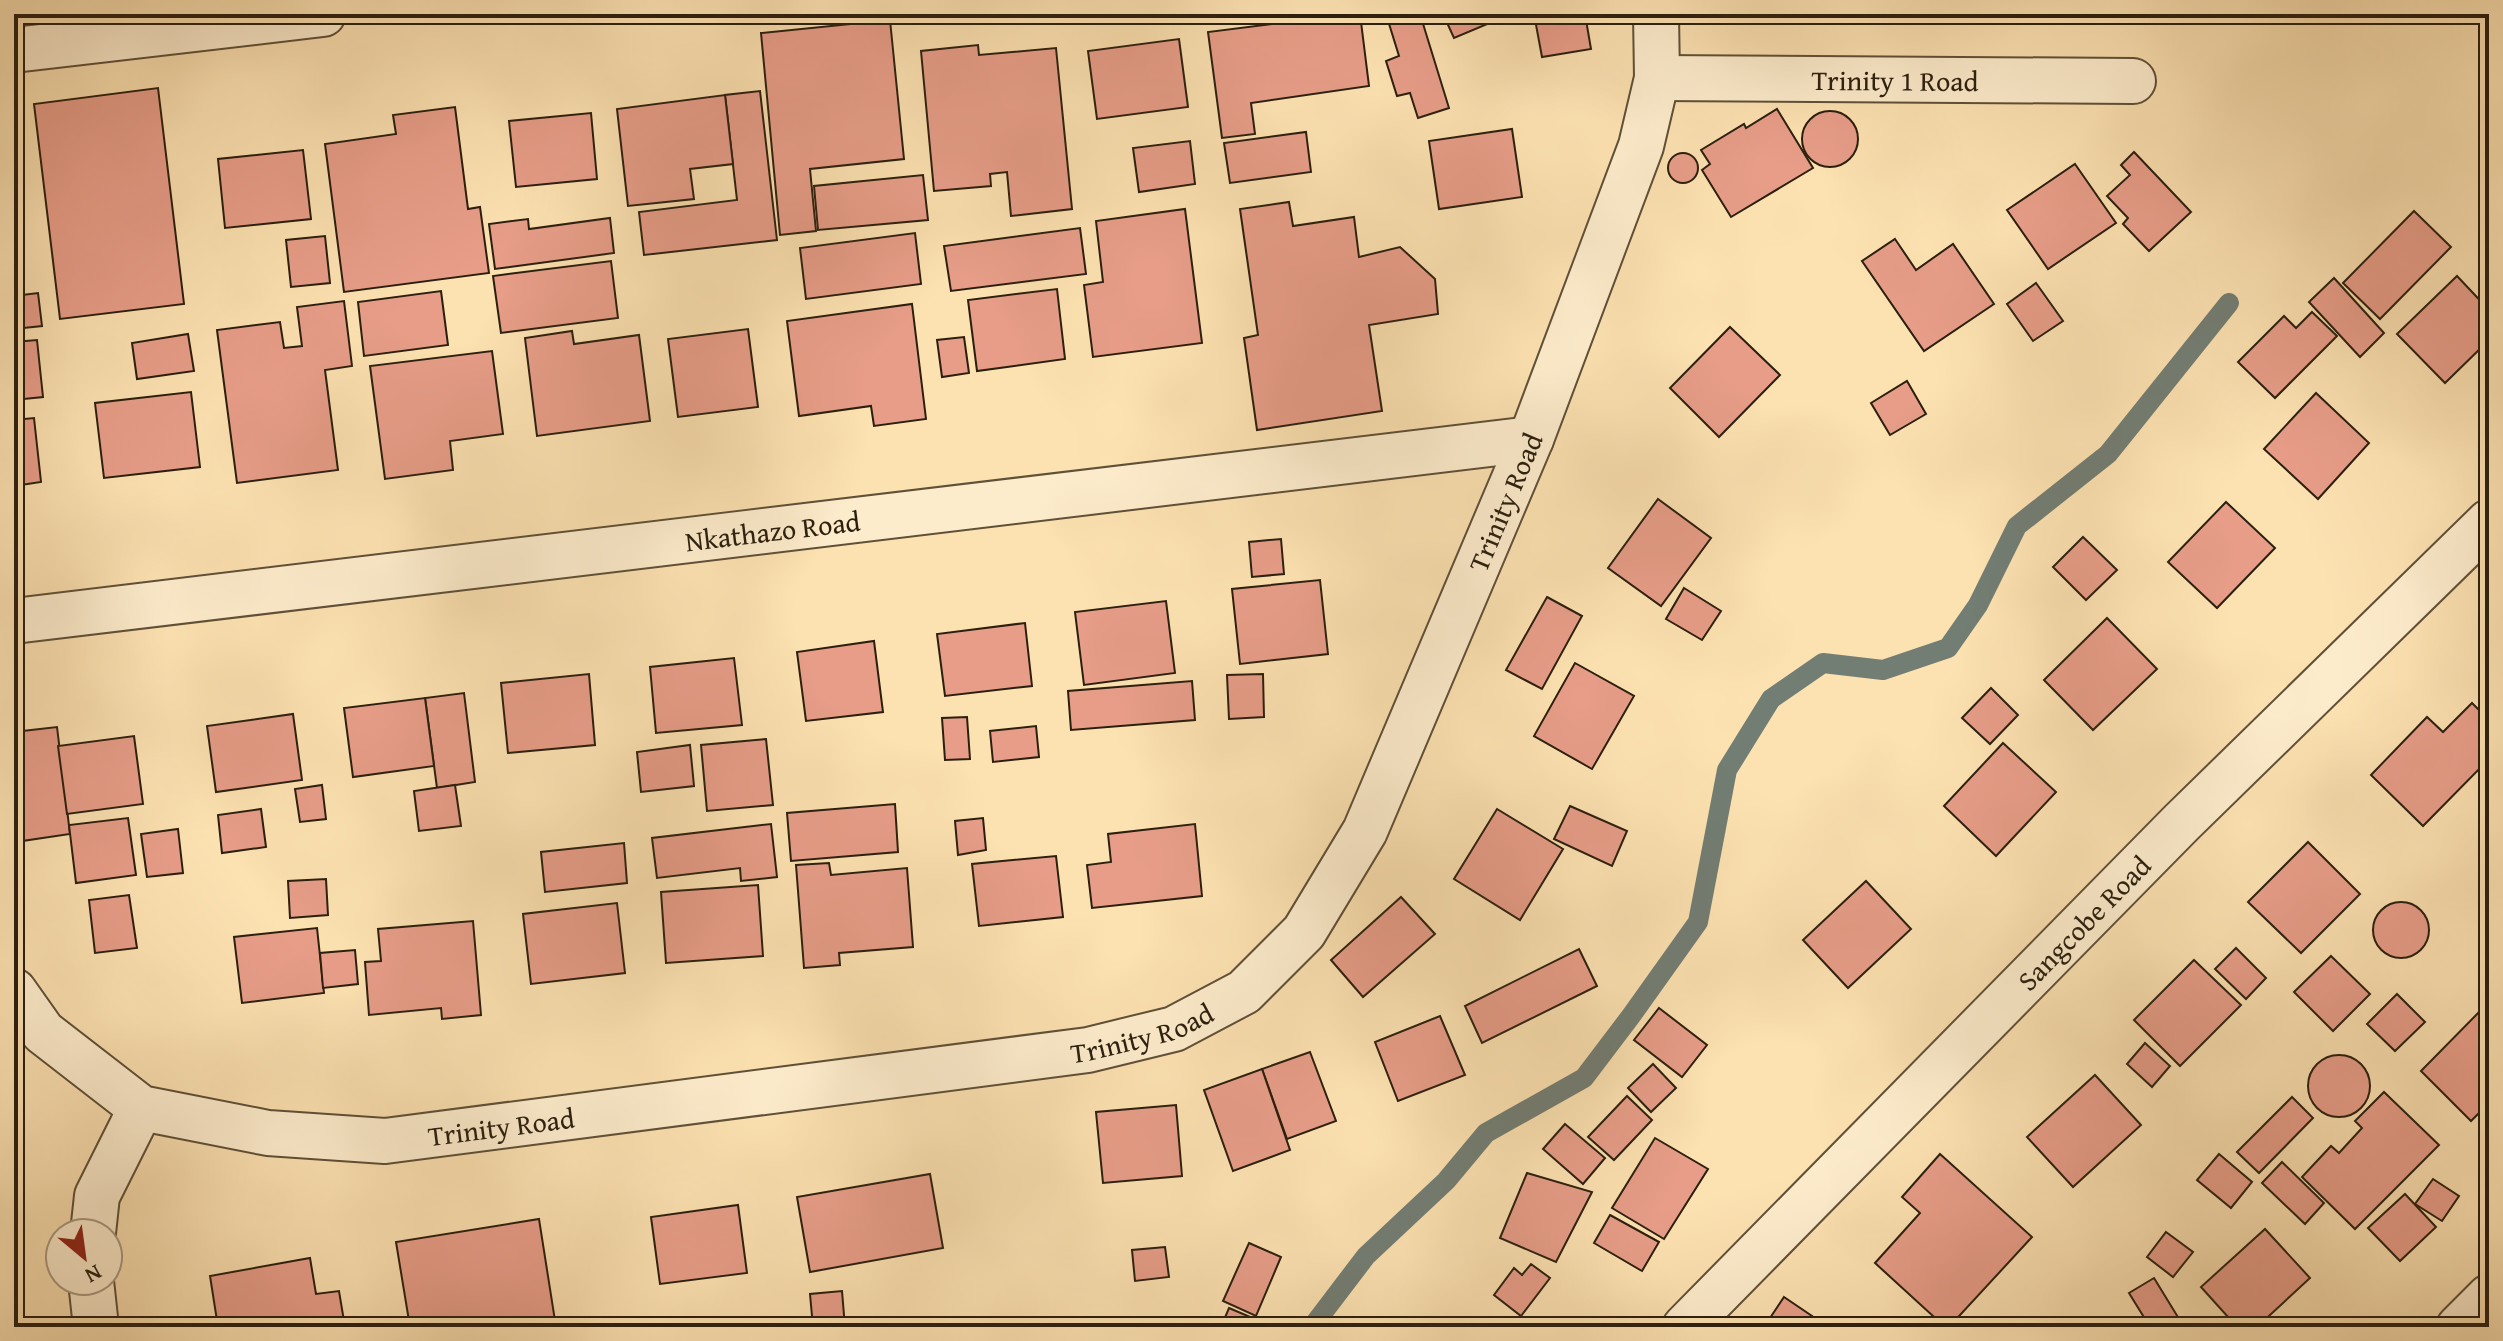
<svg xmlns="http://www.w3.org/2000/svg" width="2503" height="1341" font-family="'Gentium Book Plus',serif">
  <rect width="100%" height="100%" fill="#fce1b1"/>
  <filter id="stains"><feTurbulence type="fractalNoise" baseFrequency=".0025" numOctaves="4"/><feColorMatrix values="0 0 0 0 .2 0 0 0 0 .09 0 0 0 0 .02 0 0 0 .5 -.17"/></filter>
  <radialGradient id="worn" r=".72"><stop offset=".6" stop-color="#630" stop-opacity="0"/><stop offset="1" stop-color="#630" stop-opacity=".3"/></radialGradient>
  <g fill="none" stroke-linecap="round" stroke-linejoin="round">
    <!-- stream -->
    <polyline stroke="#727d73" stroke-width="20" points="1312,1327 1366,1256 1446,1181 1486,1133 1584,1078 1631,1016 1698,922 1727,770 1771,699 1823,663 1883,670 1948,648 1978,605 2017,526 2108,454 2229,303"/>
  </g>
  <!-- building -->
  <g fill="#e79d88" stroke="#2b1f0f" stroke-width="2">
    <polygon points="1279,14 1360,14 1369,86 1251,103 1255,134 1222,138 1208,32 1280,23"/>
    <polygon points="1386,14 1420,14 1449,108 1418,118 1410,93 1397,96 1386,61 1399,56"/>
    <polygon points="1443,14 1511,14 1454,38"/>
    <polygon points="1534,14 1585,14 1591,49 1542,57"/>
    <polygon points="890,20 904,159 810,169 816,231 780,235 761,33"/>
    <polygon points="1179,39 1188,107 1097,119 1088,51"/>
    <polygon points="978,45 979,55 1056,48 1072,209 1011,216 1007,172 990,174 991,186 934,191 921,51"/>
    <polygon points="158,88 184,304 60,319 34,104"/>
    <polygon points="760,91 777,240 644,255 639,212 737,200 725,95"/>
    <polygon points="725,95 733,164 690,169 694,199 628,206 617,109"/>
    <polygon points="455,107 468,209 480,207 489,273 344,292 325,144 396,134 393,115"/>
    <polygon points="1777,109 1813,168 1731,217 1702,170 1710,164 1701,150 1744,124 1746,128"/>
    <circle cx="1830" cy="139" r="28"/>
    <polygon points="591,113 597,179 516,187 509,121"/>
    <polygon points="1512,129 1522,197 1439,209 1429,141"/>
    <polygon points="1306,132 1311,172 1230,183 1224,143"/>
    <polygon points="1190,141 1195,184 1139,192 1133,148"/>
    <polygon points="303,150 311,219 225,228 218,159"/>
    <polygon points="2134,152 2191,212 2149,251 2123,224 2128,218 2107,196 2130,175 2121,165"/>
    <circle cx="1683" cy="168" r="15"/>
    <polygon points="2075,164 2116,223 2048,269 2007,210"/>
    <polygon points="923,175 928,220 818,230 814,186"/>
    <polygon points="1289,202 1293,226 1354,217 1359,257 1400,247 1435,279 1438,314 1369,325 1382,411 1257,430 1244,338 1258,335 1240,209"/>
    <polygon points="1185,209 1202,343 1093,357 1084,285 1103,282 1096,221"/>
    <polygon points="2414,211 2451,247 2380,319 2343,283"/>
    <polygon points="610,218 614,253 495,269 489,224 528,219 529,229"/>
    <polygon points="1080,228 1086,274 951,291 944,246"/>
    <polygon points="915,233 921,284 806,299 800,248"/>
    <polygon points="325,236 330,283 291,287 286,240"/>
    <polygon points="1895,239 1916,270 1953,244 1994,304 1924,351 1862,261"/>
    <polygon points="611,261 618,318 501,333 493,276"/>
    <polygon points="2457,276 2489,310 2489,340 2445,383 2397,334"/>
    <polygon points="2334,278 2384,333 2360,357 2309,302"/>
    <polygon points="2036,283 2063,321 2033,341 2007,304"/>
    <polygon points="1057,289 1065,359 977,371 968,300"/>
    <polygon points="441,291 448,345 364,356 358,302"/>
    <polygon points="38,293 42,326 14,329 14,296"/>
    <polygon points="344,301 352,366 325,370 338,470 237,483 217,330 280,322 284,348 302,346 297,307"/>
    <polygon points="912,304 926,419 874,426 871,406 799,416 787,321"/>
    <polygon points="2312,312 2337,336 2275,398 2238,362 2284,316 2296,328"/>
    <polygon points="1730,327 1780,375 1719,437 1670,388"/>
    <polygon points="748,329 758,407 678,417 668,339"/>
    <polygon points="572,331 574,344 639,335 650,421 537,436 525,338"/>
    <polygon points="188,334 194,371 137,379 132,343"/>
    <polygon points="964,337 969,373 942,377 937,340"/>
    <polygon points="37,340 43,397 14,400 14,342"/>
    <polygon points="492,351 503,434 450,441 453,470 385,479 370,366"/>
    <polygon points="1907,381 1926,414 1890,435 1871,403"/>
    <polygon points="191,392 200,467 104,478 95,403"/>
    <polygon points="2316,393 2369,443 2318,499 2264,449"/>
    <polygon points="34,418 41,482 14,486 14,420"/>
    <polygon points="1658,499 1711,538 1661,606 1608,568"/>
    <polygon points="2226,502 2275,548 2217,608 2168,562"/>
    <polygon points="2083,537 2117,570 2086,600 2053,567"/>
    <polygon points="1281,539 1284,574 1252,577 1249,542"/>
    <polygon points="1320,580 1328,654 1240,664 1232,589"/>
    <polygon points="1684,588 1721,611 1702,640 1666,619"/>
    <polygon points="1547,597 1582,616 1542,689 1506,670"/>
    <polygon points="1166,601 1175,673 1084,685 1075,612"/>
    <polygon points="2107,618 2157,669 2093,730 2044,680"/>
    <polygon points="1025,623 1032,686 945,696 937,634"/>
    <polygon points="874,641 883,712 806,721 797,652"/>
    <polygon points="734,658 742,725 656,733 650,667"/>
    <polygon points="1575,663 1634,696 1592,769 1534,736"/>
    <polygon points="589,674 595,745 508,753 501,683"/>
    <polygon points="1263,674 1264,717 1229,719 1227,675"/>
    <polygon points="1192,681 1195,720 1071,730 1068,691"/>
    <polygon points="1991,688 2018,715 1990,744 1962,718"/>
    <polygon points="464,693 475,782 437,788 425,698"/>
    <polygon points="425,698 434,766 353,777 344,708"/>
    <polygon points="2472,703 2489,720 2489,759 2423,826 2371,775 2427,717 2443,732"/>
    <polygon points="293,714 302,780 216,792 207,726"/>
    <polygon points="967,717 970,759 945,760 942,718"/>
    <polygon points="1036,726 1039,757 993,762 990,731"/>
    <polygon points="57,727 70,834 22,841 14,782 14,732"/>
    <polygon points="134,736 143,804 67,814 58,746"/>
    <polygon points="766,739 773,805 707,811 701,745"/>
    <polygon points="2003,743 2056,792 1996,856 1944,806"/>
    <polygon points="690,745 694,786 641,792 637,752"/>
    <polygon points="322,785 326,819 300,822 295,789"/>
    <polygon points="455,785 461,826 419,831 414,791"/>
    <polygon points="895,804 898,852 791,861 787,813"/>
    <polygon points="1570,806 1627,831 1612,866 1554,839"/>
    <polygon points="261,809 266,847 222,853 218,815"/>
    <polygon points="1497,809 1563,849 1520,920 1454,879"/>
    <polygon points="128,818 136,875 76,883 69,825"/>
    <polygon points="983,818 986,850 958,855 955,821"/>
    <polygon points="771,824 777,877 741,881 740,868 657,878 652,838"/>
    <polygon points="1195,824 1202,896 1092,908 1087,865 1111,862 1108,834"/>
    <polygon points="178,829 183,873 147,877 141,834"/>
    <polygon points="2308,842 2360,894 2301,953 2248,902"/>
    <polygon points="624,843 627,883 545,892 541,852"/>
    <polygon points="1056,856 1063,917 979,926 972,864"/>
    <polygon points="829,863 831,875 907,868 913,947 839,953 840,965 804,968 796,865"/>
    <polygon points="326,879 328,915 290,918 288,881"/>
    <polygon points="1866,881 1911,929 1848,988 1803,940"/>
    <polygon points="758,885 763,956 666,963 661,892"/>
    <polygon points="129,895 137,948 95,953 89,900"/>
    <polygon points="1401,897 1435,934 1363,997 1331,960"/>
    <circle cx="2401" cy="930" r="28"/>
    <polygon points="617,903 625,973 531,984 523,914"/>
    <polygon points="473,921 481,1015 442,1019 441,1008 369,1015 365,962 381,961 378,929"/>
    <polygon points="317,928 324,993 242,1003 234,937"/>
    <polygon points="2236,948 2266,978 2246,999 2215,969"/>
    <polygon points="1579,949 1597,986 1482,1043 1465,1006"/>
    <polygon points="355,950 358,984 323,988 320,953"/>
    <polygon points="2331,956 2370,994 2333,1031 2294,992"/>
    <polygon points="2194,960 2241,1005 2180,1066 2134,1020"/>
    <polygon points="2397,994 2425,1022 2395,1051 2367,1024"/>
    <polygon points="2485,1006 2489,1010 2489,1103 2471,1121 2421,1071"/>
    <polygon points="1659,1008 1707,1045 1682,1077 1634,1040"/>
    <polygon points="1440,1016 1465,1075 1398,1101 1375,1042"/>
    <polygon points="2145,1043 2170,1066 2152,1087 2127,1064"/>
    <polygon points="1310,1052 1336,1121 1287,1139 1262,1069"/>
    <circle cx="2339" cy="1086" r="31"/>
    <polygon points="1653,1064 1676,1088 1651,1112 1628,1088"/>
    <polygon points="1262,1069 1290,1150 1233,1171 1204,1090"/>
    <polygon points="2095,1075 2141,1125 2073,1187 2027,1137"/>
    <polygon points="2384,1092 2439,1145 2355,1229 2302,1177 2331,1146 2339,1153 2362,1128 2355,1121"/>
    <polygon points="1627,1096 1652,1120 1614,1160 1588,1137"/>
    <polygon points="2292,1097 2313,1118 2259,1173 2237,1152"/>
    <polygon points="1176,1105 1182,1176 1103,1183 1096,1112"/>
    <polygon points="1565,1124 1605,1158 1583,1184 1543,1149"/>
    <polygon points="1655,1138 1708,1169 1664,1239 1612,1208"/>
    <polygon points="1940,1154 2032,1237 1949,1327 1945,1327 1875,1263 1920,1213 1902,1197"/>
    <polygon points="2219,1154 2252,1182 2231,1208 2197,1180"/>
    <polygon points="2282,1162 2324,1203 2305,1224 2262,1183"/>
    <polygon points="1527,1173 1592,1192 1556,1262 1500,1238"/>
    <polygon points="930,1174 943,1248 810,1272 797,1197"/>
    <polygon points="2433,1179 2459,1196 2442,1221 2415,1204"/>
    <polygon points="2405,1194 2436,1227 2400,1261 2368,1228"/>
    <polygon points="738,1205 747,1273 660,1284 651,1217"/>
    <polygon points="1610,1215 1659,1242 1642,1271 1594,1243"/>
    <polygon points="539,1219 556,1327 410,1327 396,1242"/>
    <polygon points="2265,1229 2310,1278 2257,1327 2237,1327 2201,1287"/>
    <polygon points="2166,1232 2193,1252 2173,1277 2147,1257"/>
    <polygon points="1249,1243 1281,1257 1256,1316 1223,1301"/>
    <polygon points="1165,1247 1169,1277 1135,1281 1132,1250"/>
    <polygon points="310,1258 316,1294 339,1291 345,1327 218,1327 210,1276"/>
    <polygon points="1531,1264 1550,1278 1521,1316 1494,1295 1514,1268 1522,1275"/>
    <polygon points="2154,1278 2184,1327 2150,1327 2129,1293"/>
    <polygon points="842,1291 845,1327 813,1327 810,1294"/>
    <polygon points="1784,1297 1812,1316 1804,1327 1764,1327"/>
    <polygon points="1229,1308 1262,1322 1260,1327 1221,1327"/>
  </g>
  <g fill="none" stroke-linecap="round" stroke-linejoin="round">
    <defs>
      <g id="minor">
        <polyline points="14,50 323,14"/>
        <path id="s1" d="M1657 78 2133 81"/>
        <path id="s2" d="M14 621 1531 439"/>
        <path id="s3" d="M14 991 43 1032 141 1108 268 1133 385 1141 1088 1050 1174 1029 1244 992 1304 932 1365 831 1531 439 1641 146 1657 78 1656 14"/>
        <polyline points="93,1233 97,1196 141,1108"/>
        <polyline points="91,1281 96,1327"/>
        <path id="s4" d="M1685 1327 2181 823 2489 522"/>
        <polyline points="2459,1327 2489,1297"/>
      </g>
    </defs>
    <!-- minor casing -->
    <use href="#minor" stroke="#5f5038" stroke-width="48"/>
    <!-- minor -->
    <use href="#minor" stroke="#fdeccc" stroke-width="44"/>
  </g>
  <g text-anchor="middle" dominant-baseline="central" stroke-width="7" stroke-linejoin="round" paint-order="stroke">
    <!-- street labels -->
    <g font-size="28" fill="#2b1f0f" stroke="#fdeccc">
      <text stroke="none"><textPath href="#s1" startOffset="238">Trinity 1 Road</textPath></text>
      <text stroke="none"><textPath href="#s3" startOffset="1858">Trinity Road</textPath></text>
      <text stroke="none"><textPath href="#s2" startOffset="764">Nkathazo Road</textPath></text>
      <text stroke="none"><textPath href="#s4" startOffset="568">Sangcobe Road</textPath></text>
      <text stroke="none"><textPath href="#s3" startOffset="1186">Trinity Road</textPath></text>
      <text stroke="none"><textPath href="#s3" startOffset="538">Trinity Road</textPath></text>
    </g>
  </g>
  <!-- margin -->
  <rect width="2503" height="1341" fill="none" stroke="#fce1b1" stroke-width="48"/>
  <rect x="16" y="16" width="2471" height="1309" fill="none" stroke="#2b1f0f" stroke-width="4"/>
  <rect x="24" y="24" width="2455" height="1293" fill="none" stroke="#2b1f0f" stroke-width="2"/>
  <!-- north arrow -->
  <g transform="translate(84 1257) rotate(151)"><circle r="38" fill="#fdeccc" stroke="#a99a80" stroke-width="2"/>
  <path d="M0-6L14 30L0 20L-14 30Z" fill="#8f2418"/>
  <text y="-12" font-size="22" font-weight="bold" text-anchor="middle" fill="#2b1f0f">N</text>
  </g>
  <rect width="100%" height="100%" filter="url(#stains)"/>
  <rect width="100%" height="100%" fill="url(#worn)"/>
</svg>
